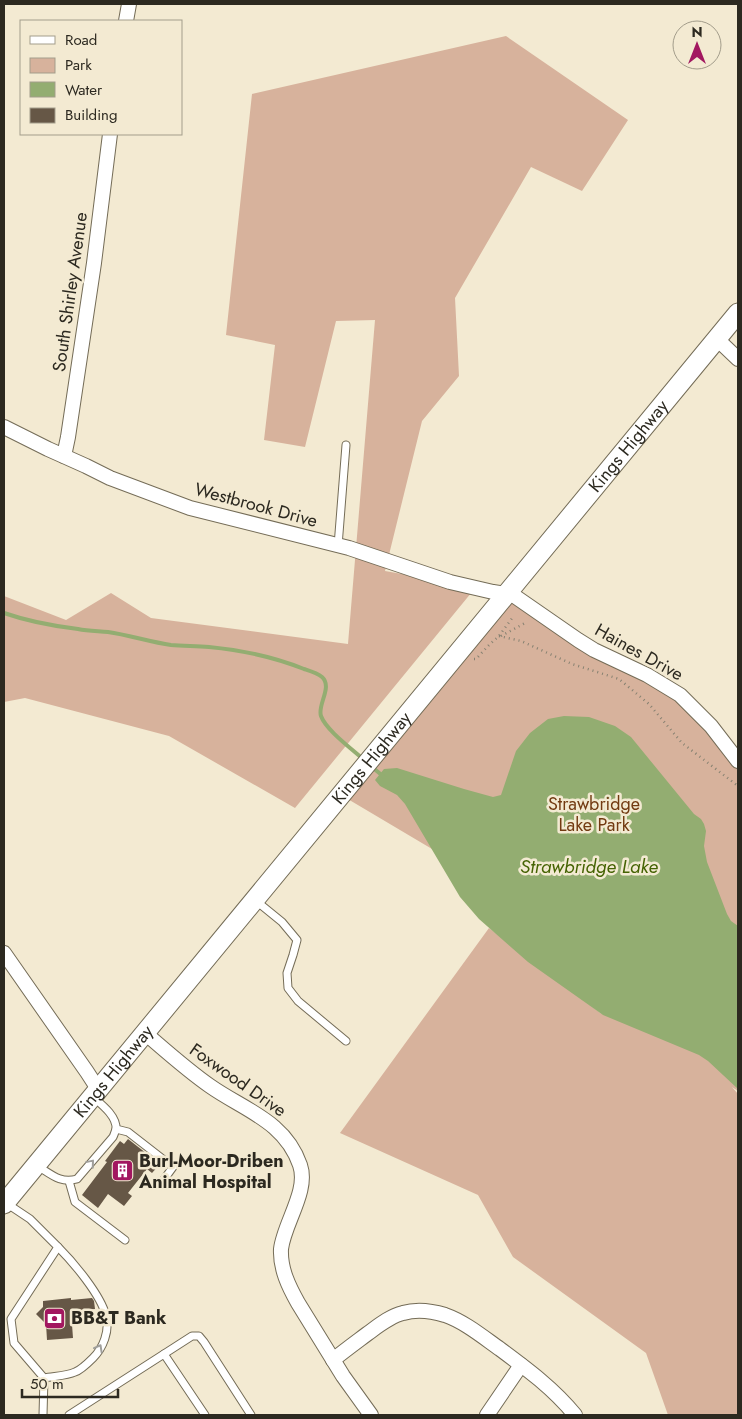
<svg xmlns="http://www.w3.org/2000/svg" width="742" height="1419" font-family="Jost,sans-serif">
  <rect width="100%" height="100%" fill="#f3ead2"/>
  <!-- green -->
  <g fill="#d7b29c">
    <polygon points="506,36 628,120 582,191 531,167 455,298 459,376 422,421 385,571 476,587 295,808 169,736 25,698 4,702 4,596 66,620 111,593 151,618 348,644 375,320 336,321 305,447 264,440 275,345 226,335 252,94"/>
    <polygon points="513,595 664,685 738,762 738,1091 732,1087 738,1094 738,1415 668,1415 646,1353 513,1257 478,1195 340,1133 489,928 603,1015 459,865 341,795"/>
  </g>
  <!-- water -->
  <polygon fill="#93ad71" points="564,716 589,717 615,726 631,737 694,814 701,819 704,824 706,831 704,846 707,862 727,914 731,921 738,926 738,1089 708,1061 699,1055 603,1015 528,962 479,919 460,897 405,804 397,795 380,786 375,780 384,769 397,768 464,789 493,797 501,795 516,751 530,733 548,719"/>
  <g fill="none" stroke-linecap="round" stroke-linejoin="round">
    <!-- stream -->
    <g stroke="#93ad71" stroke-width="4">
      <path d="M4 613C27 621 53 626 78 629 88 631 98 631 108 632 129 635 150 642 171 645 183 646 196 646 209 647 241 650 274 657 304 669 310 671 317 673 322 677 333 687 317 705 321 716 326 730 352 749 363 759"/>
      <polyline points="372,767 384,777"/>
    </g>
  </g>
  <!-- building -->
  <g fill="#665746">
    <polygon points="128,1139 160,1164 152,1173 147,1169 128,1193 132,1196 124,1206 108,1194 98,1208 82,1195 107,1162 105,1161 120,1141 124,1144"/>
    <polygon points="71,1298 71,1300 92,1298 94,1301 95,1309 71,1311 73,1338 47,1340 46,1324 36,1314 43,1307 43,1301"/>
  </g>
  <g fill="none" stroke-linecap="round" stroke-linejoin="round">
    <defs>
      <g id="service">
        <polyline points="338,546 346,445"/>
        <polyline points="255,900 282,922 297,940 293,955 287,973 288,988 298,1001 346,1041"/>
        <polyline points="116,1129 128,1132 173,1167 165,1178"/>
        <path d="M36 1165C51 1174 60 1184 77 1179L113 1137C114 1135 115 1132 116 1129 117 1116 101 1104 93 1097"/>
        <polyline points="69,1181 75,1202 125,1240"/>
        <polyline points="6,1203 30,1219 58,1247 11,1319 14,1343 44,1378 43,1415"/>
        <polyline points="164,1354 192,1336 199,1336 204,1342 251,1415"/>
        <path d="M44 1378C54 1376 66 1376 75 1372 81 1370 88 1363 93 1358 103 1348 110 1331 106 1316 101 1295 73 1262 58 1247"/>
        <polyline points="69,1415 164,1354 205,1415"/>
      </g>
      <g id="minor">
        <polyline points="126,21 129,4"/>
        <polyline points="717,339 738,359"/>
        <polyline points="4,427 48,449 86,466 110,478 190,508 349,548 450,582 493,592 513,595 578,640 594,650 647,675 680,695 711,726 738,761"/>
        <polyline points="64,456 68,437 94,263 110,134"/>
        <polyline points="4,953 87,1072 98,1089"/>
        <path d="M145 1033C166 1051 187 1070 210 1086 244 1110 285 1121 300 1165 309 1191 284 1223 281 1249 280 1269 289 1287 298 1303L343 1376 371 1415"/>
        <path d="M333 1360C344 1351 355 1343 367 1334 378 1326 390 1316 403 1313 416 1309 432 1311 445 1315 465 1322 483 1337 500 1349 527 1369 554 1389 575 1415"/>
        <polyline points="487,1415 521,1365"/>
      </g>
      <g id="secondary">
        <path id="s1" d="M4 1204 738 313"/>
      </g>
    </defs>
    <!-- service casing -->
    <use href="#service" stroke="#746c57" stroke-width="9"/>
    <!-- minor casing -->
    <use href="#minor" stroke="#746c57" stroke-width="16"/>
    <!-- secondary casing -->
    <use href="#secondary" stroke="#746c57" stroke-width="21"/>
    <!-- path -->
    <g stroke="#868171" stroke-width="2.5" stroke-dasharray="1 4" stroke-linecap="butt">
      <polyline points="499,636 521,641 572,664 619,679 649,704 682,743 738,786"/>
      <polyline points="501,636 527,622"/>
      <polyline points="474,659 476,659 489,645 499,636 513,617"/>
    </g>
    <!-- service -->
    <use href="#service" stroke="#fff" stroke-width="7"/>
    <!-- minor -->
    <use href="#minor" stroke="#fff" stroke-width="14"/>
    <!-- secondary -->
    <use href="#secondary" stroke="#fff" stroke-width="19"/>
  </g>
  <!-- one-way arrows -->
  <defs><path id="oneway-chevron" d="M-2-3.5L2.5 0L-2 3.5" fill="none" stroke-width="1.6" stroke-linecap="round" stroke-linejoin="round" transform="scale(1.25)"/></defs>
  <g stroke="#a09f9b">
    <use href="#oneway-chevron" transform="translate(91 1163) rotate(-50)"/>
    <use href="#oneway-chevron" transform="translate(99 1348) rotate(-61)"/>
  </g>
  <!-- icons -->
  <defs>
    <symbol id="building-square" viewBox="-11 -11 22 22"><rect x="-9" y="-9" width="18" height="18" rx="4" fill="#a21760" stroke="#f3ead2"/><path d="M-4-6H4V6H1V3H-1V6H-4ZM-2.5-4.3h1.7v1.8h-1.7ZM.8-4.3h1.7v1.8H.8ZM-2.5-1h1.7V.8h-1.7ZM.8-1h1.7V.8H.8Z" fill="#fff"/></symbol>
    <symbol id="bank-square" viewBox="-11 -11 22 22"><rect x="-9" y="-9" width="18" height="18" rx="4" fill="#a21760" stroke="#f3ead2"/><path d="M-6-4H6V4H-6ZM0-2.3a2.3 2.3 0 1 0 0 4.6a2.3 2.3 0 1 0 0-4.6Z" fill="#fff"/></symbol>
  </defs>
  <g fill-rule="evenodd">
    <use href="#building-square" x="110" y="1158" width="25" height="25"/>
    <use href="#bank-square" x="42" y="1306" width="25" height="25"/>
  </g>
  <g text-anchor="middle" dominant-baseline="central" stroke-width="5" stroke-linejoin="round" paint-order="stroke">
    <!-- street labels -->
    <g font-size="18" fill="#2c2920" stroke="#f3ead2">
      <text transform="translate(70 292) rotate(-82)">South Shirley Avenue</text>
      <text stroke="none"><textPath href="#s1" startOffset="982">Kings Highway</textPath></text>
      <text transform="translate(256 505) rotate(15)">Westbrook Drive</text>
      <text transform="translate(639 652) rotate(29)">Haines Drive</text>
      <text stroke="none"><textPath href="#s1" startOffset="578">Kings Highway</textPath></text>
      <text stroke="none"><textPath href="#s1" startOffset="172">Kings Highway</textPath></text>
      <text transform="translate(238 1080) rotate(35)">Foxwood Drive</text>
    </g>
    <!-- park labels -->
    <g font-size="18" fill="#723a11" stroke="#f3ead2">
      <text x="594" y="804">Strawbridge<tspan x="594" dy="21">Lake Park</tspan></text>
    </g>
    <!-- poi labels -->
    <g font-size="18" font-weight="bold" fill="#2c2920" stroke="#f3ead2" text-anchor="start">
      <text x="139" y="1161">Burl-Moor-Driben<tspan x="139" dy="21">Animal Hospital</tspan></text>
      <text x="71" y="1318">BB&amp;T Bank</text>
    </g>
    <!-- water labels -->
    <g font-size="19" font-style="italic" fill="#456303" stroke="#f3ead2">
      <text x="589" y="866">Strawbridge Lake</text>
    </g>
  </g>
  <!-- border -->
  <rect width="742" height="1419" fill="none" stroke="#2c2920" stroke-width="10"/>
  <!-- legend -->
  <rect x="20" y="20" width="162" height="115" fill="#f3ead2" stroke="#a39d8b"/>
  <rect x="30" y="36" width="25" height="8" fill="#ffffff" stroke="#a39d8b"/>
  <text x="65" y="45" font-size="15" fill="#2c2920">Road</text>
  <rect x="30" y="58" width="25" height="15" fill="#d7b29c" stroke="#a39d8b"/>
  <text x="65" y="70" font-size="15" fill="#2c2920">Park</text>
  <rect x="30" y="82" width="25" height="15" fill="#93ad71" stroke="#a39d8b"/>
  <text x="65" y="95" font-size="15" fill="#2c2920">Water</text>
  <rect x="30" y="108" width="25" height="15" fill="#665746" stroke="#a39d8b"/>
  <text x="65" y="120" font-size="15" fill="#2c2920">Building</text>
  <!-- north arrow -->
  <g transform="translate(697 45)"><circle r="24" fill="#f3ead2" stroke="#a39d8b"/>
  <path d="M0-4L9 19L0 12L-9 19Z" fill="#a21760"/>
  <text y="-8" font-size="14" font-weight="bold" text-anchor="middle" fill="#2c2920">N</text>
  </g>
  <!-- scale -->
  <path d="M22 1389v8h96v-8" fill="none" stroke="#2c2920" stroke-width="2.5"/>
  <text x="30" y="1389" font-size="15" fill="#2c2920" stroke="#f3ead2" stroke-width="4" paint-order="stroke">50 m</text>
</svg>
